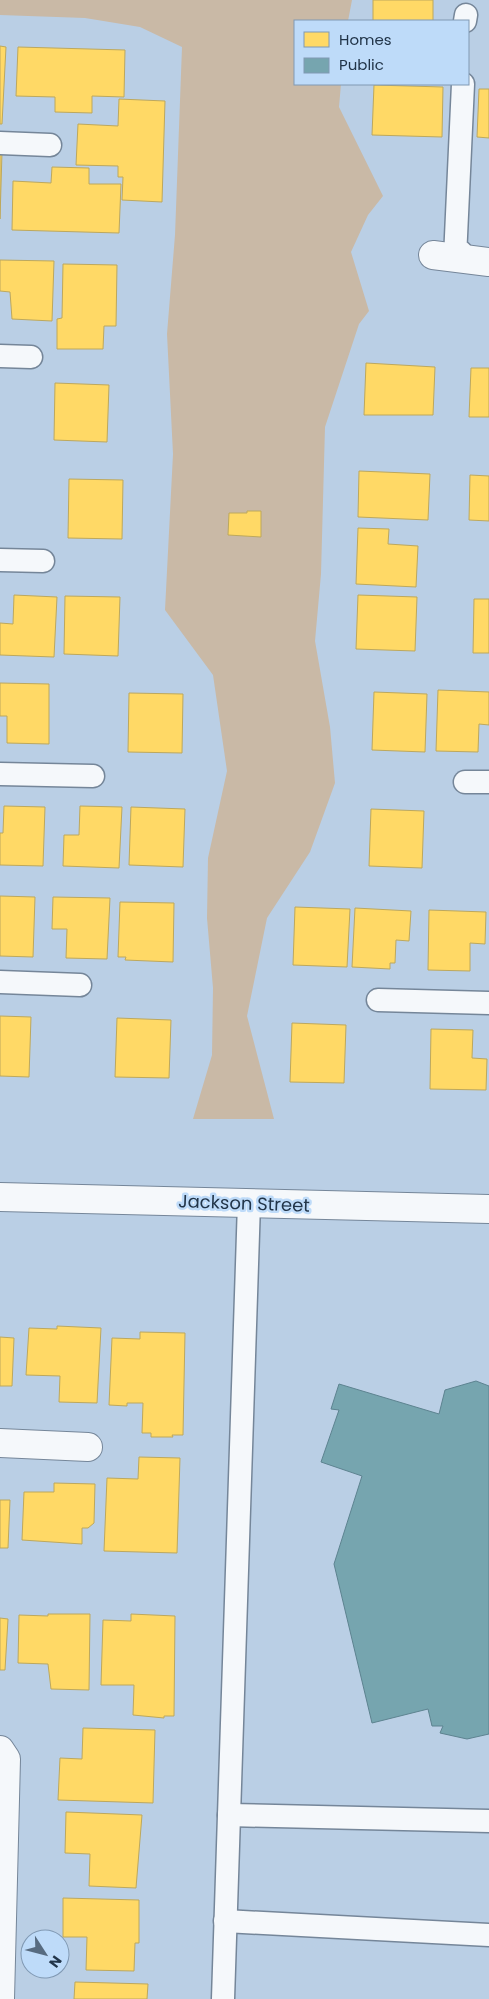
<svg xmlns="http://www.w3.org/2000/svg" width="489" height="1999" font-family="Poppins,sans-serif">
  <rect width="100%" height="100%" fill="#bacfe5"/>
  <!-- green -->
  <polygon fill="#c9b9a6" points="0,0 352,0 348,21 295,21 295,84 341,84 339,107 383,196 368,215 351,252 369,311 359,324 325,427 321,574 315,641 330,727 335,783 310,852 267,918 247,1016 274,1119 193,1119 212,1055 213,988 207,918 208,858 227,771 213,675 165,610 173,454 167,334 175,235 182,47 140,27 85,18 0,15"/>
  <!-- homes -->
  <g fill="#ffd966" stroke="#bda85d">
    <rect x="373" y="0" width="60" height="21"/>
    <polygon points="0,46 6,47 2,124 0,124"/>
    <polygon points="18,47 125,50 124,97 92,96 92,113 55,112 55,97 16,96"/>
    <polygon points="374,85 443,87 442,137 372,135"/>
    <polygon points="479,89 489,89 489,138 477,137"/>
    <polygon points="119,99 165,101 162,202 122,200 123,177 118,177 118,166 76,165 78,124 118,126"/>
    <polygon points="0,152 2,152 0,219"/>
    <polygon points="52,167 89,168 89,184 121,184 119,233 12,230 13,181 51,183"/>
    <polygon points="0,260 54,261 52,321 12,319 10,292 0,291"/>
    <polygon points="63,264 117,265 116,326 104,326 103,349 57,349 57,319 62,318"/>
    <polygon points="366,363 435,367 433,415 364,415"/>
    <polygon points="471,368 489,368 489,417 469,417"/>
    <polygon points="55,383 109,385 107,442 54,440"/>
    <polygon points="359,471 430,474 428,520 358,517"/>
    <polygon points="470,475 489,476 489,521 469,520"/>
    <polygon points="69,479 123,480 122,539 68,538"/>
    <polygon points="247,511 261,511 261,537 228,535 229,513 247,513"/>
    <polygon points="358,528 389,529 388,544 418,546 416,587 356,584"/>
    <polygon points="14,595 57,597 54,657 0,655 0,623 13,624"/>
    <polygon points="358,595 417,597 415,651 356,649"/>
    <polygon points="65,596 120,597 118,656 64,654"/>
    <polygon points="474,599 489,599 489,653 473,653"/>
    <polygon points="0,683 49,684 49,744 7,743 7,716 0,716"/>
    <polygon points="438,690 489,692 489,725 479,724 478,752 436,751"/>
    <polygon points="374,692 427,694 425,752 372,750"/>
    <polygon points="129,693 183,694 182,753 128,752"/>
    <polygon points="4,806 45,807 43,866 0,865 0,833 3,833"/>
    <polygon points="80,806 122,807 119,868 63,866 64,835 79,835"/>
    <polygon points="131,807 185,809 183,867 129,865"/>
    <polygon points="371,809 424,811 422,868 369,866"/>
    <polygon points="0,896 35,897 33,957 0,956"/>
    <polygon points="53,897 110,898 107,959 66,958 67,929 52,929"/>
    <polygon points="120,902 174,903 173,962 125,960 126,957 118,957"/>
    <polygon points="295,907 350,909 347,967 293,965"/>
    <polygon points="355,908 411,911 409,941 396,940 395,963 390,963 390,969 352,967"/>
    <polygon points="429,910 486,912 485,944 470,943 470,971 428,970"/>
    <polygon points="0,1016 31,1017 29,1077 0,1076"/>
    <polygon points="117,1018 171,1020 169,1078 115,1077"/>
    <polygon points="292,1023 346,1025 344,1083 290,1082"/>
    <polygon points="431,1029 473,1030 472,1058 487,1059 486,1090 430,1089"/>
    <polygon points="57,1326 101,1328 97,1403 59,1402 60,1376 26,1375 29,1328 57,1329"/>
    <polygon points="140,1332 185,1333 183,1435 172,1435 173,1437 151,1437 151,1433 142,1433 143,1403 127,1403 127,1406 109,1405 112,1338 140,1339"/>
    <polygon points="0,1337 14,1338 12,1386 0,1386"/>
    <polygon points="139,1457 180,1458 177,1553 104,1551 107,1478 138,1479"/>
    <polygon points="54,1483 95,1484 94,1523 88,1528 82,1528 82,1544 22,1540 24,1492 54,1492"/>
    <polygon points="0,1500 10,1500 8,1548 0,1548"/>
    <polygon points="48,1614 90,1614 89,1690 51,1689 48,1664 18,1663 19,1615 48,1616"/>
    <polygon points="131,1614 175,1616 174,1716 164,1716 164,1718 133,1715 134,1685 101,1685 103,1620 131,1621"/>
    <polygon points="0,1618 8,1619 5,1670 0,1670"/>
    <polygon points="83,1728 155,1730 153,1803 58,1800 60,1758 82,1759"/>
    <polygon points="66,1812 142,1815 136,1888 89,1886 90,1854 65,1853"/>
    <polygon points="63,1898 139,1900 139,1943 135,1943 134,1971 86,1970 87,1937 63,1937"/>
    <polygon points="75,1982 148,1984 147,1999 74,1999"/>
  </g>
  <!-- public -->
  <polygon fill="#76a5af" stroke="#5d8390" points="476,1381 489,1386 489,1734 467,1739 440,1733 443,1726 432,1726 428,1709 372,1723 334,1564 362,1476 321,1462 339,1410 331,1409 339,1384 439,1414 445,1390"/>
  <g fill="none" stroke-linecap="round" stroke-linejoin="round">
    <defs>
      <g id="service">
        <polyline points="465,21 466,15"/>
        <polyline points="0,143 50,145"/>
        <polyline points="461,252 455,258 463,84"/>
        <polyline points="0,356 31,357"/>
        <polyline points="0,560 43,561"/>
        <polyline points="0,774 93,776"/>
        <polyline points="465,782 489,782"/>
        <polyline points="0,982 80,985"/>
        <polyline points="378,1000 489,1003"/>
        <polyline points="229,1815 489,1821"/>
        <polyline points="225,1921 489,1935"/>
        <polyline points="223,1999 249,1203"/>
      </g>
      <g id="minor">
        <polyline points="433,255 489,262"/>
        <polyline points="0,1443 88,1447"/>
        <polyline points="0,1750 6,1759 0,1999"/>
      </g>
      <polyline id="secondary" points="0,1197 489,1209"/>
    </defs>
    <!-- service casing -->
    <use href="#service" stroke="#758699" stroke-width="25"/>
    <!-- minor casing -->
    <use href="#minor" stroke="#758699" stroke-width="30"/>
    <!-- secondary casing -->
    <use href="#secondary" stroke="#758699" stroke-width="30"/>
    <!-- service -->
    <use href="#service" stroke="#f5f8fb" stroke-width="22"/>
    <!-- minor -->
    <use href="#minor" stroke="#f5f8fb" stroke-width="28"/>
    <!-- secondary -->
    <use href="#secondary" stroke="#f5f8fb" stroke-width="28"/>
  </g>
  <g text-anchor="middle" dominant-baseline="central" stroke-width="5" stroke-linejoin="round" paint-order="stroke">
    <!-- street labels -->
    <g font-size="18" fill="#223549" stroke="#bedbf9">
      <text transform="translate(244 1203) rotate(2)">Jackson Street</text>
    </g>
  </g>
  <!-- legend -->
  <rect x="294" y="20" width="175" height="65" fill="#bedbf9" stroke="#8099b3"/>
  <rect x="304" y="32" width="25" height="15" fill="#ffd966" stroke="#8099b3"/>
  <text x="339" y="45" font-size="15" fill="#223549">Homes</text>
  <rect x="304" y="58" width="25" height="15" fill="#76a5af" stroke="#8099b3"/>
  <text x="339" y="70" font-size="15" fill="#223549">Public</text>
  <!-- north arrow -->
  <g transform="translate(45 1954) rotate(126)"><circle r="24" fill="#bedbf9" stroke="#8099b3"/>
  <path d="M0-4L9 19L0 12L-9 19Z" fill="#576b80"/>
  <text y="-8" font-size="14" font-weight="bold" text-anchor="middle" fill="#223549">N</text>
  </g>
</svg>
